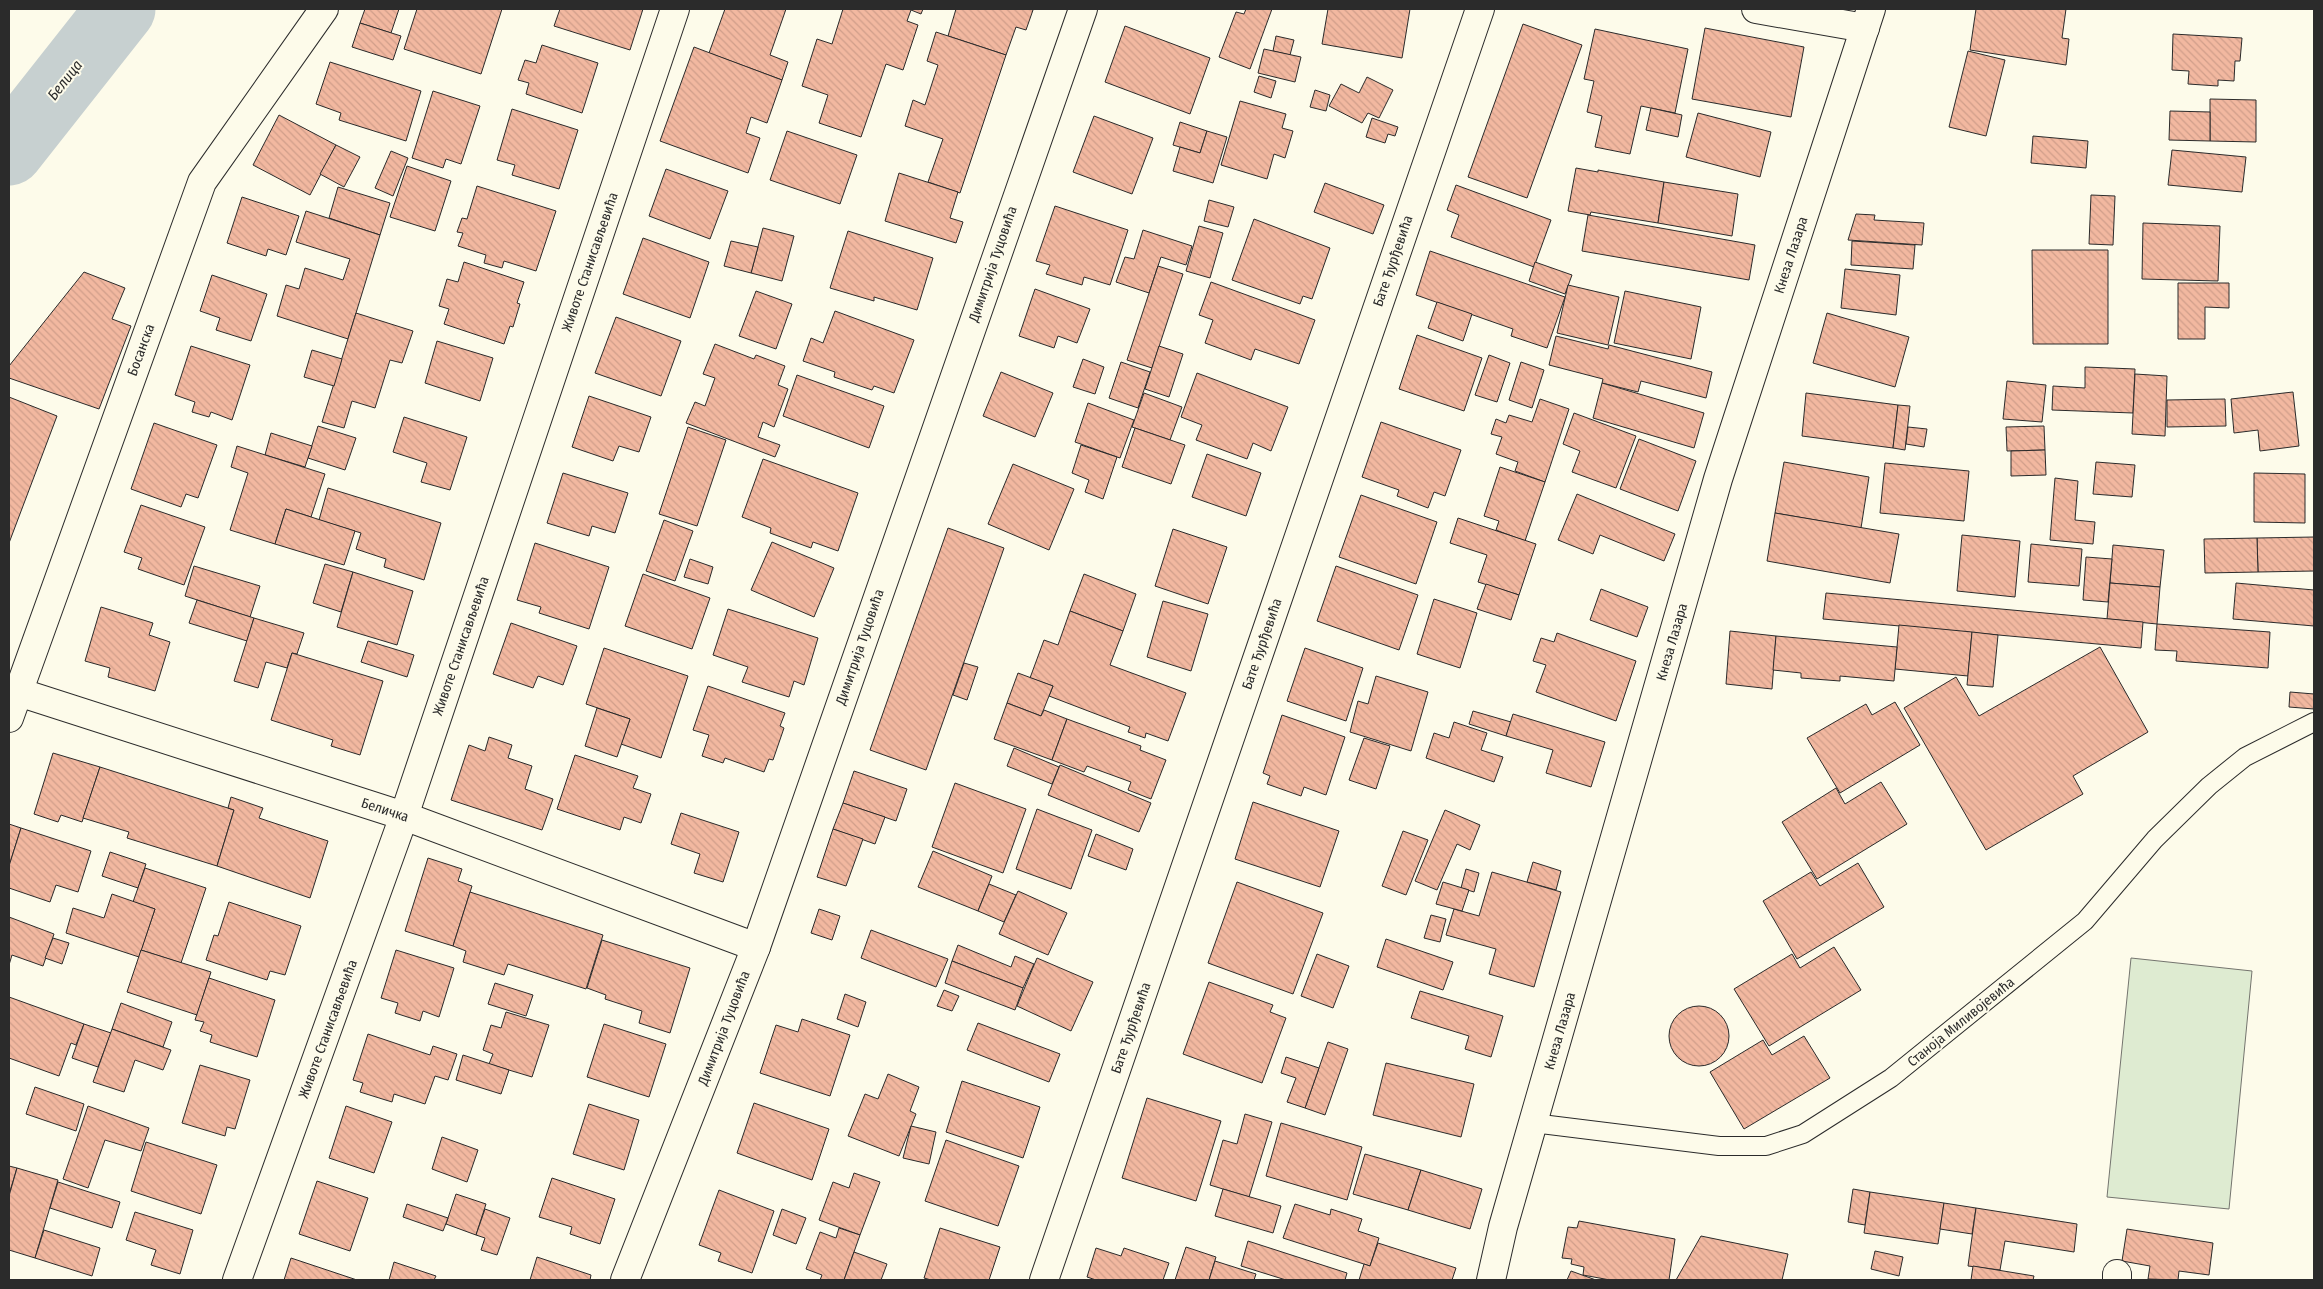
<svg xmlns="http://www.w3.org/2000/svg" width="2323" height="1289" font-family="'Fira Sans Condensed',sans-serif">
  <defs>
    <pattern id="building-back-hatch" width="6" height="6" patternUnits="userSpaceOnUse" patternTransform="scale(1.25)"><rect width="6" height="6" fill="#f2b8a0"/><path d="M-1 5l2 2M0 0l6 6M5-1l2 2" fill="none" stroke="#d09e8a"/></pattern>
  </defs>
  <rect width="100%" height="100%" fill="#fdfbea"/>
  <!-- grass -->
  <polygon fill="#deebd1" stroke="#74746e" points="2131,958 2252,971 2229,1209 2107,1197"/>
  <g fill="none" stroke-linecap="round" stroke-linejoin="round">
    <!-- river -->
    <polyline stroke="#c7d0d0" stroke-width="69" points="9,151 121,9"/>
  </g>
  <!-- building -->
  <g fill="url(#building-back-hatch)" stroke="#2b2b2b">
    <polygon points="365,9 399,9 391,33 360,23"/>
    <polygon points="417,9 502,9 481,74 404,49"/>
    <polygon points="560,9 643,9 630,50 554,26"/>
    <polygon points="725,9 786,9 770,55 788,62 782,80 709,53"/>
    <polygon points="843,9 923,9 921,14 911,10 907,21 918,25 903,70 886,64 861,137 819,123 828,95 802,86 817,39 832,44"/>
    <polygon points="954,9 1030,9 1033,10 1026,30 1016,27 1006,55 948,36 956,9"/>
    <polygon points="1246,9 1272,9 1250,69 1219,57 1236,12 1244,14"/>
    <polygon points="1328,9 1410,9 1402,58 1322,44"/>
    <polygon points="1976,9 2066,9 2062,38 2069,39 2066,65 1970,50"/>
    <polygon points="360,23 401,36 393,60 352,47"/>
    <polygon points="1523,24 1582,45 1527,198 1468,177"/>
    <polygon points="1125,26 1210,58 1190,114 1105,82"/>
    <polygon points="1705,28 1804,47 1791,117 1692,99"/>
    <polygon points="1595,29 1688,49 1675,113 1641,106 1630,154 1595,147 1602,116 1587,112 1594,81 1584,79"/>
    <polygon points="936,32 1006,55 960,193 928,182 943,139 905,126 913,100 925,105 938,65 927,61"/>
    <polygon points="2173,34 2242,38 2240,61 2235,61 2234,81 2218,80 2218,86 2188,84 2189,71 2172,70"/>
    <polygon points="1276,36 1294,40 1290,55 1273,51"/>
    <polygon points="542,45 598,63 582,113 526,94 529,83 518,80 525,60 536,63"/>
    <polygon points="694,47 782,80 767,123 751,117 746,133 760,138 748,173 660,141"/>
    <polygon points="1264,49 1301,57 1295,82 1258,73"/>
    <polygon points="1968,51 2005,60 1986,136 1949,127"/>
    <polygon points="330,62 421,91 406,141 339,120 341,113 316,104"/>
    <polygon points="1259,76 1276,81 1271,98 1254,92"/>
    <polygon points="1367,77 1393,90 1379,118 1368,113 1362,123 1329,106 1341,84 1359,93"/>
    <polygon points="1315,90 1330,95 1326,111 1310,107"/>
    <polygon points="433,91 480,106 461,164 446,159 443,168 412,158"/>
    <polygon points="2210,99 2256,100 2256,142 2210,141"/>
    <polygon points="1240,101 1286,114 1282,128 1293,131 1285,158 1274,154 1267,179 1221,165"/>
    <polygon points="1651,108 1682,115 1678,137 1646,130"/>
    <polygon points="512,109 578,130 559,189 512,175 515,165 497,160"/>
    <polygon points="2170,111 2210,112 2210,141 2169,140"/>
    <polygon points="1698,113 1771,132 1760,177 1686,157"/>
    <polygon points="279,115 336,145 310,195 253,165"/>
    <polygon points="1094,116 1153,138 1132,194 1073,172"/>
    <polygon points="1372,118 1398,127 1395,136 1388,134 1385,143 1366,137"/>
    <polygon points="1180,122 1207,131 1200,153 1173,145"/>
    <polygon points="787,131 857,155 840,204 770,180"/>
    <polygon points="1207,131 1227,137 1213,183 1173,171 1180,147 1200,153"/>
    <polygon points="2033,136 2088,141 2086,168 2031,163"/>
    <polygon points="336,145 360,157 344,187 320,174"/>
    <polygon points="2172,150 2246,157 2242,192 2168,185"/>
    <polygon points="391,151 408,158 393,196 375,188"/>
    <polygon points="407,166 451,181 435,231 390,217"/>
    <polygon points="1576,168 1598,172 1598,170 1664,182 1658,223 1591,212 1590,215 1568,211"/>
    <polygon points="666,169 728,191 710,239 649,216"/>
    <polygon points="899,173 958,192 950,218 963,222 956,243 885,221"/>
    <polygon points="1664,182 1738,194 1732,236 1658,223"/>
    <polygon points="1325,183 1384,205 1373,234 1314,212"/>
    <polygon points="1456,185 1551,220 1534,267 1451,237 1459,215 1447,210"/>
    <polygon points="477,186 556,211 536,271 504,261 502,268 484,263 486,255 458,246 463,233 457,232 462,218 467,219"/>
    <polygon points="338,187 390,203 380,235 329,218"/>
    <polygon points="2091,195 2115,196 2113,245 2089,244"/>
    <polygon points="242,197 299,216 286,255 268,249 266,256 227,243"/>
    <polygon points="1209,200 1234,207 1228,227 1204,221"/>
    <polygon points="1055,206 1128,230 1110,285 1084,277 1082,285 1046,274 1050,265 1036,261"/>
    <polygon points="306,211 380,235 348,339 277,316 286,285 299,289 305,268 343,280 350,259 296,242"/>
    <polygon points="1856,214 1875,215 1874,220 1924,223 1922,245 1848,240"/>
    <polygon points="1588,215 1755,245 1749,280 1582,251"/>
    <polygon points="1254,219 1330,248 1312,299 1303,296 1300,304 1232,280"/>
    <polygon points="2143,223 2220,226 2218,281 2142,279"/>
    <polygon points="1199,226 1223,233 1210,278 1186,271"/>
    <polygon points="763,228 794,236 782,281 751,273"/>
    <polygon points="1143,230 1192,246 1186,265 1161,257 1149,293 1116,282 1125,257 1134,259"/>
    <polygon points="848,231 933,258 917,310 874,297 874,301 830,288"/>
    <polygon points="643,238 709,262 690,318 623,294"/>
    <polygon points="731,241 758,247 751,273 724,266"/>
    <polygon points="1852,241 1915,245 1913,269 1851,265"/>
    <polygon points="2032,250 2108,250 2108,344 2033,344"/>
    <polygon points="1430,251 1565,297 1547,348 1511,336 1513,329 1416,295"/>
    <polygon points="464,262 524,282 517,303 520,304 513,327 510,326 504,344 444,324 449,309 439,306 447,279 458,282"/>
    <polygon points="1535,262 1572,275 1565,294 1529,281"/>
    <polygon points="1158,266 1183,274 1152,368 1127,360"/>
    <polygon points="1845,269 1900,275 1896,315 1841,308"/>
    <polygon points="84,272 125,288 112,319 131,326 99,409 9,378 9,366"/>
    <polygon points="212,275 267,294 251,341 216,330 220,318 200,311"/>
    <polygon points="1211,282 1315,320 1299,364 1255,349 1251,360 1205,343 1213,320 1199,315"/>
    <polygon points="2178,283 2229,283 2229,308 2205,307 2205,339 2178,339"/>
    <polygon points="1568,285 1619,297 1608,345 1557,333"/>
    <polygon points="1035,289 1090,309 1077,343 1058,336 1054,348 1019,336"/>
    <polygon points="756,291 792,304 776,349 739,336"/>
    <polygon points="1625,291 1701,307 1691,359 1614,343"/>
    <polygon points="1437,302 1472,314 1463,341 1428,328"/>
    <polygon points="835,311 914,340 894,393 874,386 872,390 834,377 835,372 803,361 811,338 823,343"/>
    <polygon points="356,313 413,331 402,363 390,360 375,408 352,401 344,428 322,422"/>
    <polygon points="1827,313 1909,337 1895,387 1813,363"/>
    <polygon points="616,317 681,341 661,396 595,373"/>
    <polygon points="1417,335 1482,358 1464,411 1399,389"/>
    <polygon points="1556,336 1608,349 1609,345 1712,372 1706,398 1641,381 1638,392 1602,383 1603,379 1549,365"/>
    <polygon points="437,341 493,358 480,401 425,383"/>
    <polygon points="715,344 754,359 756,355 785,366 778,385 788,389 774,427 763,422 758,437 780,445 775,457 686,423 695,402 705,406 715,378 703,374"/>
    <polygon points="191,346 250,365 232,420 211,412 209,417 192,412 195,402 175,395"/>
    <polygon points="1159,346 1183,354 1169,397 1145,389"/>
    <polygon points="312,350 342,359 334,386 304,377"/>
    <polygon points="1489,355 1510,363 1497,402 1475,395"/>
    <polygon points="1083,359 1104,367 1095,394 1073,387"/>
    <polygon points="1121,362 1150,372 1138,408 1109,398"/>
    <polygon points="1521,362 1544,370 1532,408 1509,400"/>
    <polygon points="2085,367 2135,369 2133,413 2052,410 2053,386 2085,388"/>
    <polygon points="1001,372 1053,393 1035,437 983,416"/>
    <polygon points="1197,373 1288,407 1271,451 1253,443 1247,459 1196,440 1202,425 1181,417"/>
    <polygon points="2135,374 2167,376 2165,436 2132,434"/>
    <polygon points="797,375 884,406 869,448 783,416"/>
    <polygon points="2007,381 2046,385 2042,422 2003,419"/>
    <polygon points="1602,383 1704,413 1694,448 1593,418"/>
    <polygon points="2293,392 2299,446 2260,451 2258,430 2234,433 2231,399"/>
    <polygon points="1144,393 1182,407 1170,440 1132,427"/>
    <polygon points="1806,393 1898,405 1893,448 1802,436"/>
    <polygon points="589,396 651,417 639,452 619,446 613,461 572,447"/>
    <polygon points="9,397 57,416 9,543"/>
    <polygon points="1540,399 1569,409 1545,482 1515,471 1518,462 1496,454 1502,437 1491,434 1496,419 1506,423 1509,415 1532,422"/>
    <polygon points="2225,399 2226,426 2167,427 2167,400"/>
    <polygon points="1088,403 1134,420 1120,458 1075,442"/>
    <polygon points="1898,405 1910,406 1905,450 1893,448"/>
    <polygon points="1574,413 1636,436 1616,488 1572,472 1580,451 1563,444"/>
    <polygon points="404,417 467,437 450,490 421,482 427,463 393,452"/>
    <polygon points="1381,422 1461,450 1445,496 1434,492 1428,508 1397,496 1399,490 1362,477"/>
    <polygon points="154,423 217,445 198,498 186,494 181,507 131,489"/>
    <polygon points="318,426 356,438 345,470 308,458"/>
    <polygon points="2044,426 2045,450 2007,451 2006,427"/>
    <polygon points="688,427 726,440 697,526 659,514"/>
    <polygon points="1908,427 1927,429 1924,447 1906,444"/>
    <polygon points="1135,428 1185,445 1171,484 1122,467"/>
    <polygon points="271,433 312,446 305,467 265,455"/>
    <polygon points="1639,439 1696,461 1678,511 1620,489"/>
    <polygon points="1081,445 1117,457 1103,499 1085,492 1089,480 1072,473"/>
    <polygon points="237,446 325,474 311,517 286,509 275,544 230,530 248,473 231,467"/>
    <polygon points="2045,450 2046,475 2011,476 2011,451"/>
    <polygon points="1207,454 1261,473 1246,516 1192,497"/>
    <polygon points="763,459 858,493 838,551 813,542 811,548 770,533 771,528 742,517"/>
    <polygon points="1784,462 1869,477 1861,528 1775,513"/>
    <polygon points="2096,462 2135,465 2132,497 2093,494"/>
    <polygon points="1885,463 1969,471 1964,521 1880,513"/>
    <polygon points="1013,464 1074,489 1049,550 988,524"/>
    <polygon points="1500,467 1545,482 1525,541 1496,530 1499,521 1484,516"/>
    <polygon points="563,473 628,493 615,533 592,526 589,536 547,523"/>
    <polygon points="2254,473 2305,474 2305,523 2254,522"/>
    <polygon points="2055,478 2078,481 2075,520 2095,522 2093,544 2050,540"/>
    <polygon points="328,488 441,523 424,580 384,567 386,559 356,549 361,533 319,520"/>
    <polygon points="1577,494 1675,534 1664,561 1600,535 1593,554 1558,540"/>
    <polygon points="1361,495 1437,522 1416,584 1339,557"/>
    <polygon points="141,505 205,527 184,585 138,569 142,558 124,552"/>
    <polygon points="286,509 355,531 344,565 275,544"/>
    <polygon points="1775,513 1899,534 1890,583 1767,561"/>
    <polygon points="1458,518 1536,544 1519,595 1478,582 1487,555 1450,543"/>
    <polygon points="664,520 693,531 675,581 646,571"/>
    <polygon points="948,528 1004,548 926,770 870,750"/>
    <polygon points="1173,529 1227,547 1208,604 1155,586"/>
    <polygon points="1962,535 2020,541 2015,597 1957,591"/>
    <polygon points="2314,537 2314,571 2258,572 2257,538"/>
    <polygon points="2257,538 2258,572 2205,573 2204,539"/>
    <polygon points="772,542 834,568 814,617 751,590"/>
    <polygon points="535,543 609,567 589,629 539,613 541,607 517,600"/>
    <polygon points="2031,544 2082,549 2079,586 2028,582"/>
    <polygon points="2113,545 2164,550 2160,587 2110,583"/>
    <polygon points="2086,557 2112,559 2108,602 2083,600"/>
    <polygon points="690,559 713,567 708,584 684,577"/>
    <polygon points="325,564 353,572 341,612 313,603"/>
    <polygon points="194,566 260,586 250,617 185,596"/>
    <polygon points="1336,566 1418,595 1399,650 1317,621"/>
    <polygon points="353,572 413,591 397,645 337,627"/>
    <polygon points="643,574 710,598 692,649 625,626"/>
    <polygon points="1084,574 1136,594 1123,631 1070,611"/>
    <polygon points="2110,583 2160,587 2157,624 2107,619"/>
    <polygon points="2236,583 2314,590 2314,626 2233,619"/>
    <polygon points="1486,584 1519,595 1511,620 1477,609"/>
    <polygon points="1601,589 1648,607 1637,637 1590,620"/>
    <polygon points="1826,593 2143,622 2141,648 1823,619"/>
    <polygon points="1434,599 1477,613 1460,668 1417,654"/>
    <polygon points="197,600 254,618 247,641 189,623"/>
    <polygon points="1163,601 1208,614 1191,671 1147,657"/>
    <polygon points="101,607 153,623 149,635 170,642 155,691 108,677 110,668 85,661"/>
    <polygon points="728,609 818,638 804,685 794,681 789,697 742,682 748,667 713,655"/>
    <polygon points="1070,611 1123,631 1110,665 1186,693 1168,741 1146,733 1145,738 1128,732 1130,727 1049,696 1053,686 1030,678 1044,640 1058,645"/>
    <polygon points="254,618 304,633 297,654 292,653 287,668 266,662 258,688 234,681"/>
    <polygon points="511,623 577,646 563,685 538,676 533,688 493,674"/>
    <polygon points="2157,624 2270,632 2268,668 2176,661 2177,651 2155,650"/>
    <polygon points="1899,625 1972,632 1968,676 1895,669"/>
    <polygon points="1730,631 1776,636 1772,689 1726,684"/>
    <polygon points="1972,632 1998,635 1993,687 1967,685"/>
    <polygon points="1557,633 1636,661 1616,721 1536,692 1546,665 1533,661 1541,638 1554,642"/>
    <polygon points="1776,636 1897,647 1894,681 1840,676 1840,681 1801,678 1801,673 1773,670"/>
    <polygon points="368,641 414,655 407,677 361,662"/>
    <polygon points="2100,647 2148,732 2073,776 2083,794 1986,850 1904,708 1956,677 1979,716"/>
    <polygon points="604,648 688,676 661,758 621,744 630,719 586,704"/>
    <polygon points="1305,648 1363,668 1346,721 1287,701"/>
    <polygon points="292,653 383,681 360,755 331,746 333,740 271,720"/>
    <polygon points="964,663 978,667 967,700 953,695"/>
    <polygon points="1018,673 1053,686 1041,716 1007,703"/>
    <polygon points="1376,676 1428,692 1411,751 1350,732 1358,701 1368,704"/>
    <polygon points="708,686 785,713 780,726 784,728 773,760 769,759 764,772 725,758 723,763 702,756 709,735 693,730"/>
    <polygon points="2290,692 2314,694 2314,709 2289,707"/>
    <polygon points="1895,702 1920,745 1840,793 1807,738 1866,704 1872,715"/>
    <polygon points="1007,703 1041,716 1044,710 1067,719 1052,760 994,739"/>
    <polygon points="597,708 630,719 617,757 585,746"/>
    <polygon points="1473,711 1511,722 1506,736 1469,724"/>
    <polygon points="1513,714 1605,742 1591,787 1546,773 1553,750 1506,736"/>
    <polygon points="1282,715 1345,737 1326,795 1304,787 1301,796 1267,784 1270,776 1263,773"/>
    <polygon points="1067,719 1141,746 1140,750 1166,760 1151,799 1128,790 1131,782 1087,766 1084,772 1052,760"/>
    <polygon points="1454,722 1487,733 1481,750 1503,757 1494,782 1426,758 1434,733 1449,738"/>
    <polygon points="489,737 512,745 508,758 532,766 525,789 553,799 542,830 451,800 469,745 485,751"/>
    <polygon points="1364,738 1390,746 1376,789 1349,780"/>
    <polygon points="1014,748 1059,767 1052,784 1007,766"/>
    <polygon points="53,753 100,767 82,822 61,815 58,822 34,814"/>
    <polygon points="575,755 638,776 633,788 651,794 641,823 624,817 620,830 557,809"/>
    <polygon points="1060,765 1151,803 1139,832 1048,795"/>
    <polygon points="100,767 234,810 217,866 127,838 129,832 83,818"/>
    <polygon points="854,771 907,789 896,821 843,803"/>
    <polygon points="1881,782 1907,824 1817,879 1782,822 1836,788 1845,804"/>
    <polygon points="955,783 1026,809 1003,873 932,847"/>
    <polygon points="231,797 263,808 259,818 328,841 310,898 217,866 234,810 228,808"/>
    <polygon points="1253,802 1339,831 1320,887 1235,859"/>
    <polygon points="843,803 885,817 875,844 833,829"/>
    <polygon points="1037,809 1092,830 1071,889 1016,869"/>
    <polygon points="1445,810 1480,825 1470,850 1457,844 1437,890 1415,881"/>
    <polygon points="681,813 739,832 723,882 694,873 700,854 671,844"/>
    <polygon points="9,824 21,828 9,866"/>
    <polygon points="21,828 91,851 78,892 56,885 50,902 9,888 9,866"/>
    <polygon points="833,829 863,839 846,886 817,877"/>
    <polygon points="1403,831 1428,840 1406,895 1382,886"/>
    <polygon points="1096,834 1133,849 1126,870 1088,856"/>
    <polygon points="933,851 992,876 978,911 918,887"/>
    <polygon points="110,852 146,864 138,888 102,876"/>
    <polygon points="428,858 462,869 458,881 472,886 453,946 405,931"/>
    <polygon points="1533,862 1561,871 1556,890 1527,882"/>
    <polygon points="1858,863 1884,907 1797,959 1763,901 1811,872 1820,886"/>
    <polygon points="145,868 206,888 181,963 141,950 155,909 133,902"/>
    <polygon points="1466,869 1479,873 1474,892 1461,888"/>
    <polygon points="1492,872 1561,892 1534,987 1489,974 1496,949 1446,935 1454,909 1479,916"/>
    <polygon points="1237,882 1323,913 1293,994 1208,963"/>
    <polygon points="1443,882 1469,890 1462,911 1436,904"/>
    <polygon points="989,884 1016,895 1004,922 978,911"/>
    <polygon points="1018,891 1067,913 1048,955 999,934"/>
    <polygon points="470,892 603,935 586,989 508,964 504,975 463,962 466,951 453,946"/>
    <polygon points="112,894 155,909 139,957 66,933 73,908 104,918"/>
    <polygon points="229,902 301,926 285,975 270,971 267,980 206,960 214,935 218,936"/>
    <polygon points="819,909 840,916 832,940 811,933"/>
    <polygon points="1431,915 1446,919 1440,942 1424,938"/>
    <polygon points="9,917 54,934 43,966 12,955 9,965"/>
    <polygon points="871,930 948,959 936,987 861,958"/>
    <polygon points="53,938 69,943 62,964 45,958"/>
    <polygon points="1386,939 1453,962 1443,990 1377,967"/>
    <polygon points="602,940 690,968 670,1033 639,1023 642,1011 605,999 606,995 587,988"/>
    <polygon points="958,945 1011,967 1015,956 1034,964 1023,988 952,961"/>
    <polygon points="1834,947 1861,990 1769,1046 1734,989 1792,954 1800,968"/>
    <polygon points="141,950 211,972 197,1015 127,992"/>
    <polygon points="396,950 454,968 439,1017 423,1011 420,1021 395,1013 398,1003 381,998"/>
    <polygon points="1317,954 1349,966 1333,1008 1301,996"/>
    <polygon points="1037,958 1093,982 1071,1031 1017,1006"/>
    <polygon points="952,961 1023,988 1015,1010 945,983"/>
    <polygon points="209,978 275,1000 257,1057 210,1042 212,1035 200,1031 204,1022 195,1020"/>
    <polygon points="1209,982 1273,1005 1270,1012 1286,1018 1262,1083 1183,1054"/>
    <polygon points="495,983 533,995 526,1016 488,1004"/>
    <polygon points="944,990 959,996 952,1011 937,1006"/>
    <polygon points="1420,991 1503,1016 1491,1057 1465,1049 1469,1036 1411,1018"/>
    <polygon points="845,994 866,1002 858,1027 837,1019"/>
    <polygon points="9,997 84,1024 76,1045 71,1043 59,1076 9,1058"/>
    <polygon points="121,1003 172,1022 163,1047 112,1029"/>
    <circle cx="1699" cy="1036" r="30"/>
    <polygon points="506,1012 549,1025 532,1077 489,1064 493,1054 483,1050 491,1025 501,1028"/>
    <polygon points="802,1019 850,1035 830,1096 760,1073 776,1025 798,1032"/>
    <polygon points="978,1023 1060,1054 1049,1082 967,1050"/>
    <polygon points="84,1024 111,1033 98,1067 72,1058"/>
    <polygon points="604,1024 666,1044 649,1097 587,1077"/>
    <polygon points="112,1029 171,1050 163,1070 135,1060 124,1092 93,1082"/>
    <polygon points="368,1034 430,1055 433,1046 457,1054 448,1080 435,1076 425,1104 394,1094 392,1102 360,1092 363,1083 353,1080"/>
    <polygon points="1804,1036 1830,1078 1744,1129 1710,1072 1763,1040 1772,1055"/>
    <polygon points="1328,1042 1348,1049 1325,1115 1305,1108"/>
    <polygon points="463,1055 509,1070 501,1094 456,1080"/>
    <polygon points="1286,1057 1319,1068 1305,1108 1287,1102 1296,1078 1281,1073"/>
    <polygon points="1386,1063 1474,1084 1461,1137 1373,1115"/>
    <polygon points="200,1065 250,1080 235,1129 227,1127 225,1136 182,1123"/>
    <polygon points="888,1074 919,1087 910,1111 916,1114 899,1156 848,1136 865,1094 878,1099"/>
    <polygon points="962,1081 1040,1107 1023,1158 946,1132"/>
    <polygon points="35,1087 84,1104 76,1131 26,1114"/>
    <polygon points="1147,1098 1221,1121 1196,1201 1122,1178"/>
    <polygon points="754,1103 829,1129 812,1180 737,1153"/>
    <polygon points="589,1104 639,1120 624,1170 573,1154"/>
    <polygon points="88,1106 149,1128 141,1151 105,1140 88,1188 63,1179"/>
    <polygon points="346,1106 392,1122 374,1173 329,1158"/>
    <polygon points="1245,1114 1272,1122 1249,1197 1210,1185 1223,1140 1237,1144"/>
    <polygon points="1281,1123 1362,1147 1347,1200 1266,1176"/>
    <polygon points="911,1126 936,1132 929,1164 903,1158"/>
    <polygon points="442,1137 478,1150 467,1182 432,1169"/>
    <polygon points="946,1140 1019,1166 998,1226 925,1201"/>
    <polygon points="146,1142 217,1165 201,1214 131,1191"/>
    <polygon points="1365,1154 1421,1170 1408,1210 1353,1194"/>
    <polygon points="9,1166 17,1168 10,1191 9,1191"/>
    <polygon points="17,1168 58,1180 35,1258 9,1250 9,1196"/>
    <polygon points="1421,1170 1482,1189 1470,1229 1408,1210"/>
    <polygon points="854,1173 880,1182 860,1235 819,1220 833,1182 849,1188"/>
    <polygon points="552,1178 615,1199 600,1244 570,1234 572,1227 539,1217"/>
    <polygon points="317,1181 368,1198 350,1251 299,1234"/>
    <polygon points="58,1182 120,1202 112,1228 50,1208"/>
    <polygon points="1223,1189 1281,1206 1273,1233 1215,1216"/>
    <polygon points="1853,1189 1870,1192 1865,1225 1848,1222"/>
    <polygon points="719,1190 774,1211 752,1273 718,1261 721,1253 699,1245"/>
    <polygon points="1870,1192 1944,1203 1938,1244 1864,1233"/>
    <polygon points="456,1194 486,1204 476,1235 446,1224"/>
    <polygon points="1944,1203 1976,1208 1972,1234 1940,1229"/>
    <polygon points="407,1204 448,1218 443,1231 403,1217"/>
    <polygon points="1295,1204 1330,1215 1331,1209 1362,1219 1358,1231 1379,1238 1370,1266 1283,1238"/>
    <polygon points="1976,1208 2077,1224 2074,1252 2005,1241 2000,1270 1968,1266"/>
    <polygon points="485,1209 510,1218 497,1255 481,1250 485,1238 476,1235"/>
    <polygon points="782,1209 806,1218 796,1244 773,1235"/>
    <polygon points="135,1212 193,1230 180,1274 151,1265 156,1250 126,1240"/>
    <polygon points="1579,1221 1675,1239 1669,1280 1610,1280 1583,1275 1584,1267 1571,1264 1572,1259 1562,1258 1568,1227 1577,1228"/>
    <polygon points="839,1228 860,1235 854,1252 844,1280 820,1280 822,1275 806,1269 820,1232 836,1238"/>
    <polygon points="940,1228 1000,1247 989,1280 931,1280 924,1278"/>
    <polygon points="2127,1229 2213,1243 2209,1275 2179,1271 2178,1280 2148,1279 2150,1266 2122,1261"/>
    <polygon points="44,1230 100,1248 92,1276 35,1258"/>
    <polygon points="1701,1236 1788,1254 1782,1280 1676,1280"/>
    <polygon points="1248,1241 1347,1273 1345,1280 1286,1280 1241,1266"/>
    <polygon points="1378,1243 1456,1268 1452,1280 1359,1280 1364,1264 1370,1266"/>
    <polygon points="1186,1247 1216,1257 1209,1280 1175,1280"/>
    <polygon points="1096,1248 1121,1256 1124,1248 1169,1263 1163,1280 1096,1280 1087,1277"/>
    <polygon points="1875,1251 1903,1257 1899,1276 1871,1269"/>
    <polygon points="854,1252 887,1264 881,1280 844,1280"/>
    <polygon points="537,1257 591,1275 590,1280 530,1280"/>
    <polygon points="291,1258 357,1280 284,1280"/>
    <polygon points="1215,1261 1256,1274 1254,1280 1209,1280"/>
    <polygon points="394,1262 436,1276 434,1280 389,1280"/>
    <polygon points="1973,1266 2034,1276 2033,1280 1971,1280"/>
    <polygon points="1571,1271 1596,1280 1567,1280"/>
  </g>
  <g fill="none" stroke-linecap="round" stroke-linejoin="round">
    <defs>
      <polyline id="service" points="1533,1123 1719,1146 1766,1146 1803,1134 1891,1078 2085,921 2155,839 2209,786 2245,757 2314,722"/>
      <g id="minor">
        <polyline points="1756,9 1865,28"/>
        <polyline points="9,689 404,816 756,947"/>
        <polyline points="9,718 202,182 324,9"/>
        <polyline points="2117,1274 2117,1280"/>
        <polyline points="237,1280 404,816 675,9"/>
        <polyline points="625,1280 756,947 1083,9"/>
        <polyline points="1044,1280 1480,9"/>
      </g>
      <polyline id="tertiary" points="1491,1280 1503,1227 1718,479 1871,9"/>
    </defs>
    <!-- service casing -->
    <use href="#service" stroke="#2b2b2b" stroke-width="20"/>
    <!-- minor casing -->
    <use href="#minor" stroke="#2b2b2b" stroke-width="30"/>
    <!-- tertiary casing -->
    <use href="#tertiary" stroke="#2b2b2b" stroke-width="30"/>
    <!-- service -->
    <use href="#service" stroke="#fdfbea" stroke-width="18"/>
    <!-- minor -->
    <use href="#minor" stroke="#fdfbea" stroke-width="28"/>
    <!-- tertiary -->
    <use href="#tertiary" stroke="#fdfbea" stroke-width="28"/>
  </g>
  <g text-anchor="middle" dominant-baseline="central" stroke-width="4" stroke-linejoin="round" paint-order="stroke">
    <!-- street labels -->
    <g font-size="14" fill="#2b2b2b" stroke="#fdfbea">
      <text transform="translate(1791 255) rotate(-72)">Кнеза Лазара</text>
      <text transform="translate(1393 261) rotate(-71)">Бате Ђурђевића</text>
      <text transform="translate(590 262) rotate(-71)">Животе Станисављевића</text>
      <text transform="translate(993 264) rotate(-71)">Димитрија Туцовића</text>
      <text transform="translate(141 350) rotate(-70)">Босанска</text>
      <text transform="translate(1672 642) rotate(-74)">Кнеза Лазара</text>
      <text transform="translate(1262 644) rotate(-71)">Бате Ђурђевића</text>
      <text transform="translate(461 646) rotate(-71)">Животе Станисављевића</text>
      <text transform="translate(860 647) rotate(-71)">Димитрија Туцовића</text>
      <text transform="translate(385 810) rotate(18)">Беличка</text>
      <text transform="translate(1961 1022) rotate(-39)">Станоја Миливојевића</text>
      <text transform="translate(724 1028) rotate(-69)">Димитрија Туцовића</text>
      <text transform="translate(1131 1028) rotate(-71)">Бате Ђурђевића</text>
      <text transform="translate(328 1029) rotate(-70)">Животе Станисављевића</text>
      <text transform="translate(1560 1031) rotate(-74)">Кнеза Лазара</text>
    </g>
    <!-- water labels -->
    <g font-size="15" font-style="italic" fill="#2b2b2b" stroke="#fdfbea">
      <text transform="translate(65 80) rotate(-52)">Белица</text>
    </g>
  </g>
  <!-- border -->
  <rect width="2323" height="1289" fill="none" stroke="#2b2b2b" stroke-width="20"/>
</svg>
